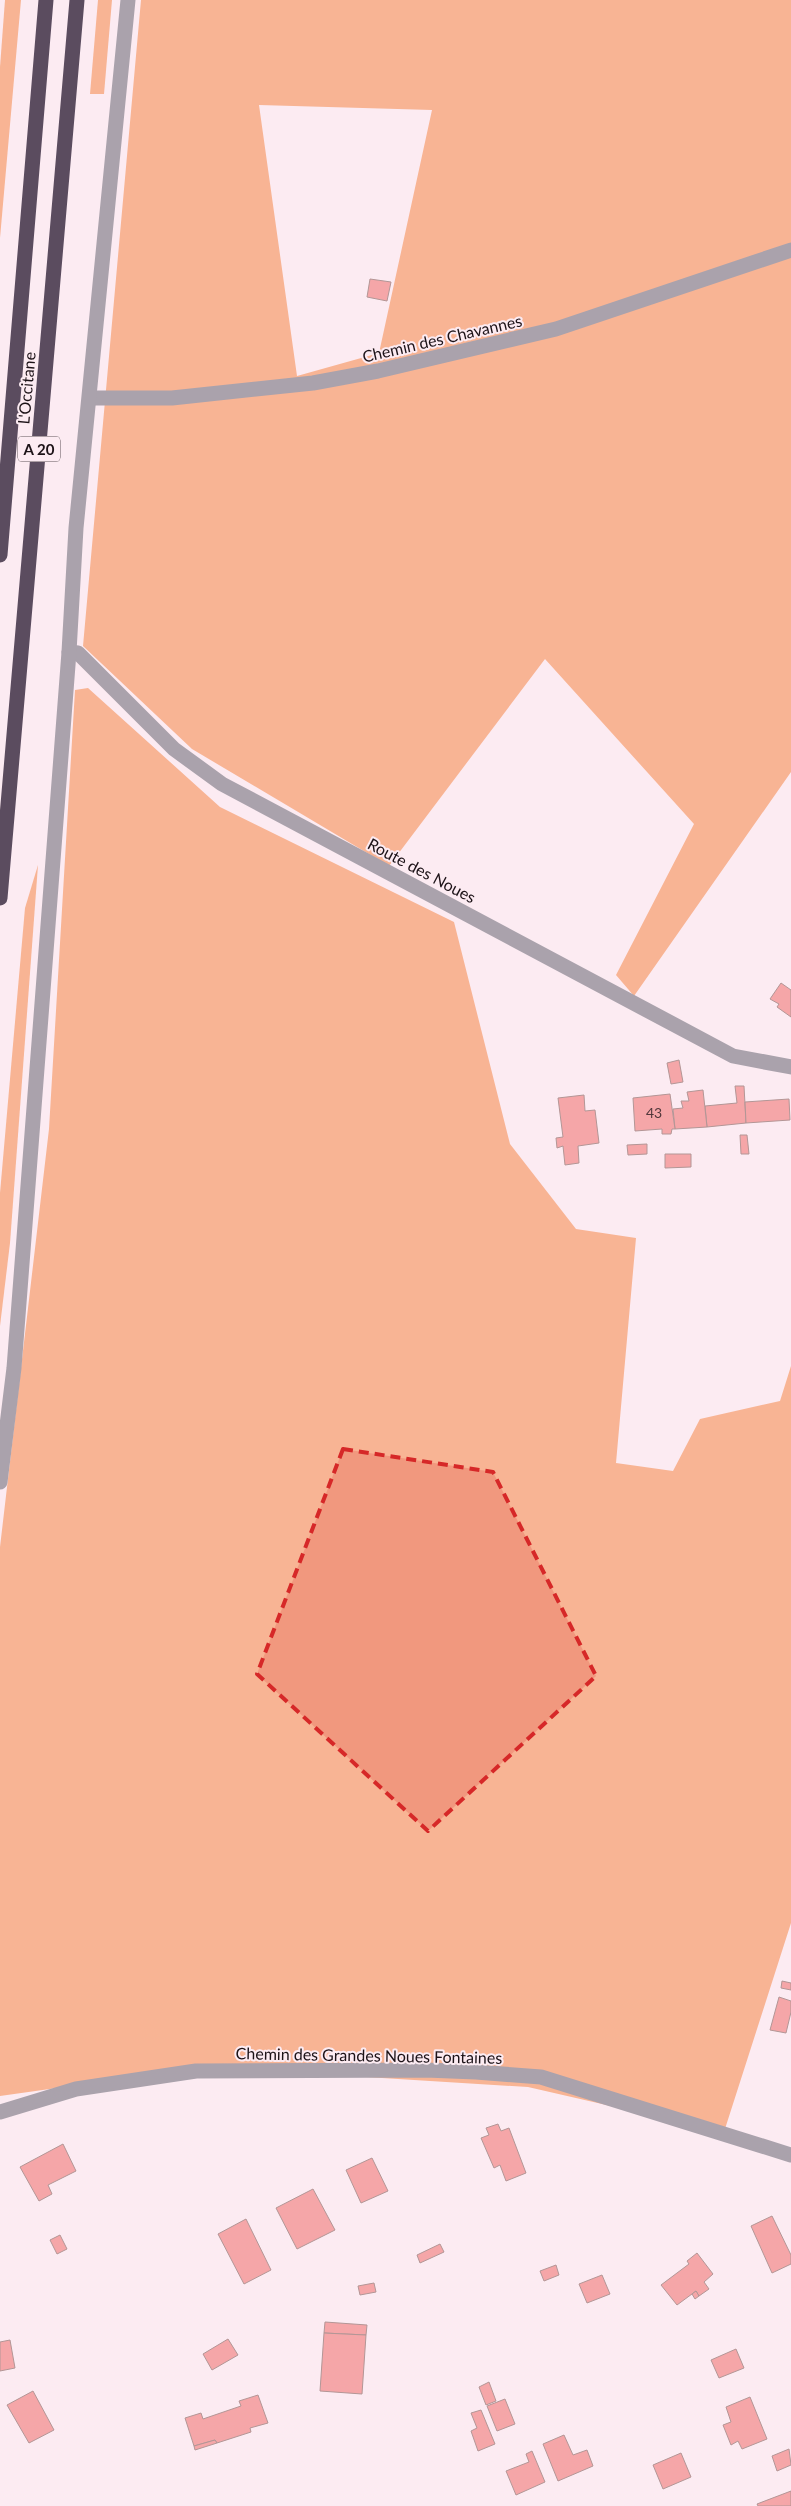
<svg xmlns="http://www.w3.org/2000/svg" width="791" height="2506" font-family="Lato,sans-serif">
  <rect width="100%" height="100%" fill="#fcebf2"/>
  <!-- green -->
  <g fill="#f8b494" fill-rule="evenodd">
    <polygon points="5,0 21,0 0,238 0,67"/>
    <polygon points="98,0 112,0 104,94 90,94"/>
    <path d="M141 0H791V772L634 996 616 975 694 824 545 659 389 866 192 749 83 646ZM259 105 432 110 379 353 297 376Z"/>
    <polygon points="88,688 220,807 454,922 510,1144 576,1229 636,1238 616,1463 673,1471 700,1419 780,1401 791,1366 791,1923 724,2132 528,2087 206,2067 0,2096 0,1547 49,1129 75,690"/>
    <polygon points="38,865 10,1243 0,1326 0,1193 25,908"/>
  </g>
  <!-- building -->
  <g fill="#f5a6a8" stroke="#b39696">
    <polygon points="370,279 391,282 387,301 367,297"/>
    <polygon points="781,983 791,990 791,1017 777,1007 779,1004 770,999"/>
    <polygon points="679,1060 683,1082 671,1084 667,1063"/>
    <polygon points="735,1086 744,1086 746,1123 707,1127 705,1106 737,1103"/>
    <polygon points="703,1090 707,1127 675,1129 673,1109 683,1108 681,1101 689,1101 687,1092"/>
    <polygon points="670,1094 675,1129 672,1129 671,1134 662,1134 662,1129 635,1131 633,1098"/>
    <polygon points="584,1095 585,1111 595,1110 599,1143 578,1146 579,1163 565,1165 563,1146 557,1148 556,1138 563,1137 558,1098"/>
    <polygon points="789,1099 790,1120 746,1123 745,1102"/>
    <polygon points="740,1135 747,1135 749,1154 741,1154"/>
    <polygon points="647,1144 647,1154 628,1155 627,1145"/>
    <polygon points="665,1154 691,1154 691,1167 665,1168"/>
    <polygon points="782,1981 791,1983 791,1990 781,1988"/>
    <polygon points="779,1997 791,2001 791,2012 786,2033 770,2030"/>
    <polygon points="498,2124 501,2131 509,2128 526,2173 506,2181 500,2165 494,2168 481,2138 489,2135 486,2128"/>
    <polygon points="63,2144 76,2171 48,2185 52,2194 39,2201 20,2167"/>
    <polygon points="372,2158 388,2191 361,2203 346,2170"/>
    <polygon points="313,2189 335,2230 297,2249 276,2208"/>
    <polygon points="772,2216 791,2255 791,2264 772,2273 751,2226"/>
    <polygon points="246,2219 271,2270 244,2284 218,2234"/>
    <polygon points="60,2235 67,2249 57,2254 50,2240"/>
    <polygon points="440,2244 444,2252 420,2263 417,2255"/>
    <polygon points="697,2253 713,2274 704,2282 709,2289 699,2296 696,2291 677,2305 661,2285 689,2264 687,2261"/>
    <polygon points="556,2265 559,2275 544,2281 540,2271"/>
    <polygon points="602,2275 610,2294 587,2303 579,2284"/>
    <polygon points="374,2283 376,2292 360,2295 358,2286"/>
    <polygon points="696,2291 699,2296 695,2299 692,2294"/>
    <polygon points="325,2322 367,2325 366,2335 324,2333"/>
    <polygon points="324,2333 366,2335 362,2394 320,2391"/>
    <polygon points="228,2339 238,2355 212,2370 203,2354"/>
    <polygon points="10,2340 15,2368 0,2371 0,2342"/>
    <polygon points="736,2349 744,2368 719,2378 711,2360"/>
    <polygon points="489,2382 496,2401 486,2405 479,2387"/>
    <polygon points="33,2391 54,2430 29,2443 7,2405"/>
    <polygon points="258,2395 268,2423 250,2428 251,2432 217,2443 215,2440 194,2446 185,2418 201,2413 203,2419 241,2406 239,2401"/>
    <polygon points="750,2397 767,2439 742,2449 738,2441 731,2445 723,2425 731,2422 726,2407"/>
    <polygon points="505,2399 515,2424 497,2431 487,2406"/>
    <polygon points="481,2410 495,2444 478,2451 471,2431 477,2428 471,2413"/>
    <polygon points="564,2435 573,2455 587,2450 593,2466 558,2481 543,2444"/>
    <polygon points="215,2440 217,2443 195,2450 194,2446"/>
    <polygon points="789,2449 791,2465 777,2471 772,2456"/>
    <polygon points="532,2451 545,2482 516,2495 506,2471 529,2462 526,2454"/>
    <polygon points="681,2453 691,2477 663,2489 653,2465"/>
    <polygon points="791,2491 791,2506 758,2506 757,2504"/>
  </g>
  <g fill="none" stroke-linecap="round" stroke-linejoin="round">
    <!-- street -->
    <g stroke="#aaa2ac" stroke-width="15">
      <polyline points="90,398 172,398 313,383 378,371 556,329 791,250"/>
      <polyline points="69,652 78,653 174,749 222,784 733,1056 791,1067"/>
      <polyline points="0,1482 14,1368 69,652 76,528 128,0"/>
      <polyline points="0,2112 76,2089 196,2071 426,2070 476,2072 541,2077 791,2155"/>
    </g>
    <!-- highway -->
    <g stroke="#5b4c5f" stroke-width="15">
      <polyline points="0,555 46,0"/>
      <polyline points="0,898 77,0"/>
    </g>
  </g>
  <!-- marked area -->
  <path fill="#d62828" fill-opacity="0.2" stroke="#d62828" stroke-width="4" stroke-dasharray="10 6" stroke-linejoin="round" d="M343 1449 493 1472 596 1676 428 1831 257 1674Z"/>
  <g text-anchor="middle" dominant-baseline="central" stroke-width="4" stroke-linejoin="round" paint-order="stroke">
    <!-- number labels -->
    <g font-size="14" fill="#52373b">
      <text x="654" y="1112">43</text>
    </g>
    <!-- shield labels -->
    <rect fill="#fcebf2" stroke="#5f5359" stroke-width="1" x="18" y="436.5" width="42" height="25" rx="4"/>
    <g font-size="15" font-weight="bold" fill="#1c1217">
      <text x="39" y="449">A 20</text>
    </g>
    <!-- street labels -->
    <g font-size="16" fill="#1c1217" stroke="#fcebf2">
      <text transform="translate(442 338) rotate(-13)">Chemin des Chavannes</text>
      <text transform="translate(26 388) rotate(-85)">L'Occitane</text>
      <text transform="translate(422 870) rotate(28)">Route des Noues</text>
      <text transform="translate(369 2055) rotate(1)">Chemin des Grandes Noues Fontaines</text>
    </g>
  </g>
</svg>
